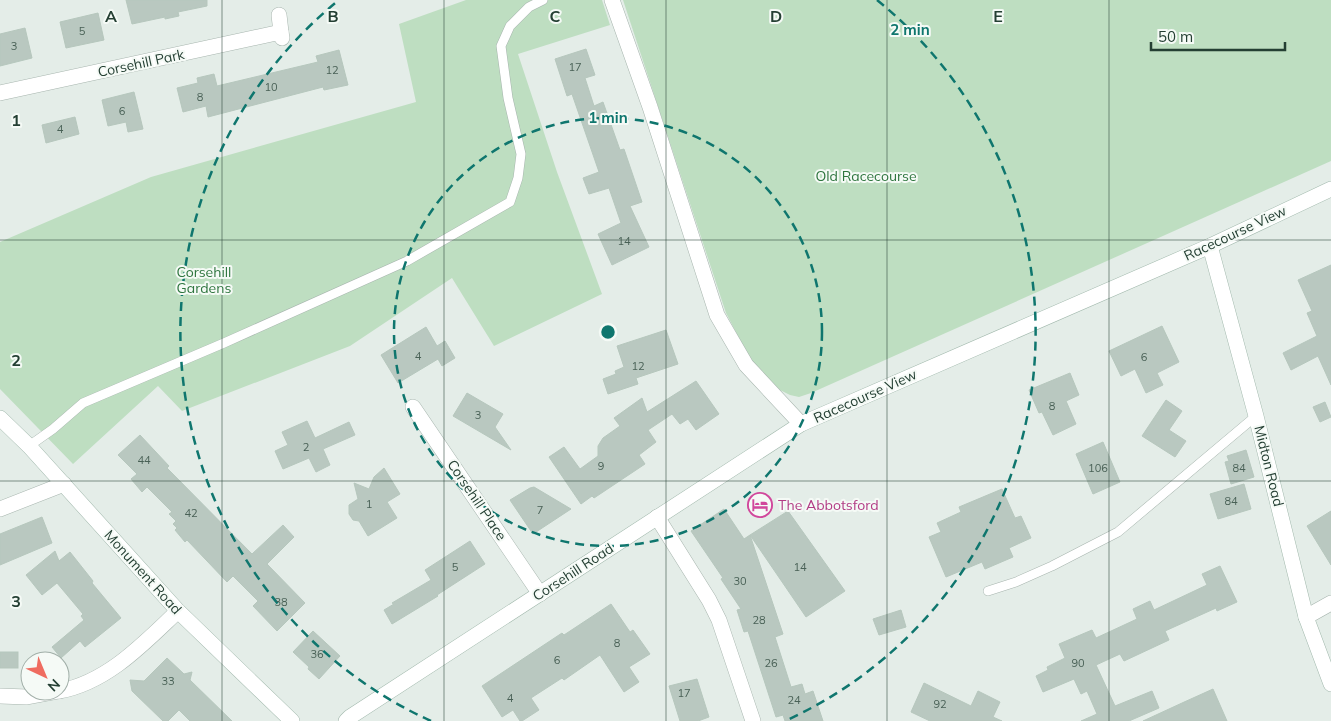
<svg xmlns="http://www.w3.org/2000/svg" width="1331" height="721" font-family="Mulish,sans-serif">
  <rect width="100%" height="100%" fill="#e4ede8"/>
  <!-- green -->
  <g fill="#bedec1">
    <polygon points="466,0 602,0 610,25 518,54 557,172 602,294 494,346 452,278 350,346 182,411 158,386 73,464 0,389 0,242 151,177 416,102 399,24"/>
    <polygon points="623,0 1331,0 1331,161 811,393 799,397 790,395 780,390 751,361 726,313"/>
  </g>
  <!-- building -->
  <g fill="#b9c8c0" stroke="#b6c7bd">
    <polygon points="126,0 207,0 207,6 178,12 179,16 165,19 165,17 132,24"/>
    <polygon points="98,13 104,40 66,48 60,22"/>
    <polygon points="25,28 32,58 0,66 0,34"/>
    <polygon points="586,49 595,75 585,78 594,106 603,102 620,150 624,149 642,202 630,206 649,247 612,265 598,234 621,223 609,188 589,194 583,178 599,172 572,94 567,96 555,59"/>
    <polygon points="339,50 348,85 324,90 323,87 208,117 206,106 183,112 177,88 198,83 197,78 214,74 217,86 318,62 316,56"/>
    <polygon points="134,92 143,129 128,132 126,122 108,126 102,100"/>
    <polygon points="75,117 79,134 46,143 42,125"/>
    <polygon points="1331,265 1331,385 1318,356 1291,370 1283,353 1317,336 1307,313 1312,311 1298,280"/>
    <polygon points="1162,326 1179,362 1157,373 1163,385 1146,393 1135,369 1121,376 1109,351"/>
    <polygon points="426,327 437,346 445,341 455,358 442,366 438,359 398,383 381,355"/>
    <polygon points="666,330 678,364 636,378 638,384 608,394 603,379 616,374 615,371 624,367 617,346"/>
    <polygon points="1070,373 1079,395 1066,401 1076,424 1053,435 1042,412 1039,413 1029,390"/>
    <polygon points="696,381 719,414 696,430 688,419 680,424 672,414 648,430 656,442 639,455 645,464 594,498 592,496 581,504 549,457 564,447 580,469 598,456 598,446 603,438 620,426 614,418 642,398 647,412"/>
    <polygon points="467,393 503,414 495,427 511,450 453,416"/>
    <polygon points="1166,400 1182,411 1169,430 1186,441 1175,457 1142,436"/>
    <polygon points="1325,402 1331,417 1320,422 1313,407"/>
    <polygon points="307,421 315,438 349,422 355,435 323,449 330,465 316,472 309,458 283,469 275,451 288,445 282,432"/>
    <polygon points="140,435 169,466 167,468 252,554 283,525 294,537 267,564 305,603 277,631 253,606 258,601 233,576 227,582 187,540 185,542 175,530 177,528 173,524 176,521 169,514 172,512 147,487 142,492 131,479 137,474 118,455"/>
    <polygon points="1103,442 1120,482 1093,494 1076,454"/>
    <polygon points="1246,450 1254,477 1231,484 1225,462 1229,461 1227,456"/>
    <polygon points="384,468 400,494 387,502 397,518 368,536 359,521 353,520 349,514 349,505 358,499 354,483 369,489 374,477"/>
    <polygon points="1244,484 1251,509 1218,519 1210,494"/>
    <polygon points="534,487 571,509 533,534 510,500 530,488"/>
    <polygon points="1002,489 1015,518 1021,516 1031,538 1009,548 1013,557 985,569 982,562 946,577 929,537 941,532 937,523 961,512 959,507"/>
    <polygon points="724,509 744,539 750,535 783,634 775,637 791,687 802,684 805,694 813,691 823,721 785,721 783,715 776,717 748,631 744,632 737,610 741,609 721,579 723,578 691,531"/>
    <polygon points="788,511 845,591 806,617 750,535"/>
    <polygon points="1331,511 1331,565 1307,526"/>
    <polygon points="42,517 52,543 0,565 0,534"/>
    <polygon points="470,541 485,564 437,595 438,596 392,624 384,610 394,604 392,603 431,580 425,570"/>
    <polygon points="55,551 59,561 70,552 93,581 92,583 121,618 85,647 80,641 61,658 52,647 84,620 81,616 83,614 57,583 42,595 26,575"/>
    <polygon points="1220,566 1237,602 1217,611 1216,608 1165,631 1169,640 1124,661 1120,654 1096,665 1115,706 1152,691 1159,708 1129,721 1081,721 1097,714 1087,691 1081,694 1074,679 1043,692 1036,676 1048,670 1047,667 1065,658 1059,644 1092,630 1096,638 1137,619 1133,609 1150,601 1154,610 1207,585 1202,574"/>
    <polygon points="611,604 630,632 633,630 650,654 629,667 639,682 624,692 600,655 564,680 562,678 531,698 539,710 522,721 520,721 513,710 502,717 482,686 562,633 564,635"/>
    <polygon points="901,610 906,627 879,635 873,619"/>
    <polygon points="313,631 340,656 319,679 308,669 309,667 293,652"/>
    <rect x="0" y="652" width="18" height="16"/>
    <polygon points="167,658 184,674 192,672 190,680 232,721 190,721 179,710 168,721 163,721 132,691 130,680 144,681"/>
    <polygon points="697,679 709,717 698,721 680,721 669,686"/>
    <polygon points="924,683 971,706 978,691 1000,702 993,717 1002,721 930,721 911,712"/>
    <polygon points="1213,689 1227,721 1143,721 1182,703"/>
  </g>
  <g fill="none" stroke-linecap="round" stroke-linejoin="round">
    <defs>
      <g id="lane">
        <polyline points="29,446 53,429 83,403 224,343 407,261 510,202 518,178 521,154 508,98 501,46 510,26 529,7 543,0"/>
        <polyline points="988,591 1016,582 1052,566 1118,532 1256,416"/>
      </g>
      <g id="street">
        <polyline points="612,0 650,107 717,315 746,365 801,424"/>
        <polyline points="279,15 281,32"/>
        <polyline points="0,93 281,32 282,38"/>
        <polyline points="413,407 540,594"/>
        <polyline points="0,509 64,484"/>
        <polyline points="657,517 709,600 719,620 753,721"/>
        <polyline points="1306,617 1331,603"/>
        <path d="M60 691C108 682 144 643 178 611"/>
        <polyline points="0,696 27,697 59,691"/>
      </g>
      <g id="secondary">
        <polyline points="1210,246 1256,416 1306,617 1331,684"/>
        <polyline points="0,418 29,446 178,611 292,721"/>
        <polyline points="346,721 350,717 801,424 1210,246 1331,189"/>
      </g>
    </defs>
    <!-- lane casing -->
    <use href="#lane" stroke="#a7b5ae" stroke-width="10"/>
    <!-- street casing -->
    <use href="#street" stroke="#a7b5ae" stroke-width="16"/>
    <!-- secondary casing -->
    <use href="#secondary" stroke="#a2b9ad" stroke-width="16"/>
    <!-- lane -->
    <use href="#lane" stroke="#fff" stroke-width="9"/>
    <!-- street -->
    <use href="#street" stroke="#fff" stroke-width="15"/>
    <!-- secondary -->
    <use href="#secondary" stroke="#fff" stroke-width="15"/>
  </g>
  <!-- grid -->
  <path fill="none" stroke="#243f33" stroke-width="1" stroke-opacity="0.55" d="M222 0V721M444 0V721M666 0V721M887 0V721M1109 0V721M0 240H1331M0 481H1331"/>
  <!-- distance rings -->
  <g fill="none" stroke="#0f766e" stroke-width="2.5" stroke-dasharray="9 6">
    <circle cx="608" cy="332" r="214"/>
    <path d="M431 721A427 427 0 0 1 339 0M877 0A427 427 0 0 1 785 721"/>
  </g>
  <!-- icons -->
  <defs>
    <symbol id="hotel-ring" viewBox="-11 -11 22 22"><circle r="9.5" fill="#f5faf6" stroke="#d1479c" stroke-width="1.5"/><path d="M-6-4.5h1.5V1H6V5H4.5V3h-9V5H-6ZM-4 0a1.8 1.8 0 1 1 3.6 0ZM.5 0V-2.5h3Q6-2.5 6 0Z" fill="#d1479c"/></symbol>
  </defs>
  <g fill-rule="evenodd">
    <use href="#hotel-ring" x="746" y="491" width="28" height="28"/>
  </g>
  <g text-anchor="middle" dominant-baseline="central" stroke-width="4" stroke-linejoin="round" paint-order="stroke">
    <!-- number labels -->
    <g font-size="11" fill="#496156">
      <text x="82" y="31">5</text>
      <text x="14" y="46">3</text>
      <text x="575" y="67">17</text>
      <text x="332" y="70">12</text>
      <text x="271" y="87">10</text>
      <text x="200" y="97">8</text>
      <text x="122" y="111">6</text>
      <text x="60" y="129">4</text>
      <text x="624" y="241">14</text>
      <text x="418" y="356">4</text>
      <text x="1144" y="357">6</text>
      <text x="638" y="366">12</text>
      <text x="1052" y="406">8</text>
      <text x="478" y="415">3</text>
      <text x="306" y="447">2</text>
      <text x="144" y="460">44</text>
      <text x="601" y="466">9</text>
      <text x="1098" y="468">106</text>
      <text x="1239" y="468">84</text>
      <text x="1231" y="501">84</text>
      <text x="369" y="504">1</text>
      <text x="540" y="510">7</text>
      <text x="191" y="513">42</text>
      <text x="455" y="567">5</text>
      <text x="800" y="567">14</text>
      <text x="740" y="581">30</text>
      <text x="281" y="602">38</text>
      <text x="759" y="620">28</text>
      <text x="617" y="643">8</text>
      <text x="317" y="654">36</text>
      <text x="557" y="660">6</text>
      <text x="771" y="663">26</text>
      <text x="1078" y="663">90</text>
      <text x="168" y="681">33</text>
      <text x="684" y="693">17</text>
      <text x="510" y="698">4</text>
      <text x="794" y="700">24</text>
      <text x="940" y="704">92</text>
    </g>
    <!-- street labels -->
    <g font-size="14" fill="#243f33" stroke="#f5faf6">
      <text transform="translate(141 63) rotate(-12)">Corsehill Park</text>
      <text transform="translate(1235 233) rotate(-25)">Racecourse View</text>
      <text transform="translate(865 396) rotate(-24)">Racecourse View</text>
      <text transform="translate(1269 466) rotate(76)">Midton Road</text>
      <text transform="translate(477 500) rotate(56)">Corsehill Place</text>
      <text transform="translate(143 572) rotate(48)">Monument Road</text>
      <text transform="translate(573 572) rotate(-33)">Corsehill Road</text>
    </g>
    <!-- park labels -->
    <g font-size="14" fill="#2e753e" stroke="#f5faf6">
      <text x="866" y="176">Old Racecourse</text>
      <text x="204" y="272">Corsehill<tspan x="204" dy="16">Gardens</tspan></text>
    </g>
    <!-- hotel labels -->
    <g font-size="14" fill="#b23c85" stroke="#f5faf6" text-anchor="start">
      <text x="778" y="505">The Abbotsford</text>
    </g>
  </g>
  <g font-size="16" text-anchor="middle" font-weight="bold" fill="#243f33" stroke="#f5faf6" stroke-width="4" stroke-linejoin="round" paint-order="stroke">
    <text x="111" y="22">A</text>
    <text x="333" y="22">B</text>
    <text x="555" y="22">C</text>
    <text x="776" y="22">D</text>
    <text x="998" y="22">E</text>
    <text x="16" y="126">1</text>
    <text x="16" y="366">2</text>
    <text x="16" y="607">3</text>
  </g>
  <circle cx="608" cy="332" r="8" fill="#0f766e" stroke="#f5faf6" stroke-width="2.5"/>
  <g font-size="15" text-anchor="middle" font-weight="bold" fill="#0f766e" stroke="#f5faf6" stroke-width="4" stroke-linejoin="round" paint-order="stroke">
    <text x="910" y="35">2 min</text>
    <text x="608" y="123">1 min</text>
  </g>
  <!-- north arrow -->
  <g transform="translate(45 676) rotate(136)"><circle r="24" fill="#f5faf6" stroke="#a1afa8"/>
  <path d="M0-4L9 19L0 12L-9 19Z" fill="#ef6c60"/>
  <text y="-8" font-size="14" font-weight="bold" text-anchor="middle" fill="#243f33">N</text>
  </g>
  <!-- scale -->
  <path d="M1151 42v8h134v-8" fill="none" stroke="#243f33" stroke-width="2.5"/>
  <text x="1158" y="42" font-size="15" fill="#243f33" stroke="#f5faf6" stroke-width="4" paint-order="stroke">50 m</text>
</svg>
